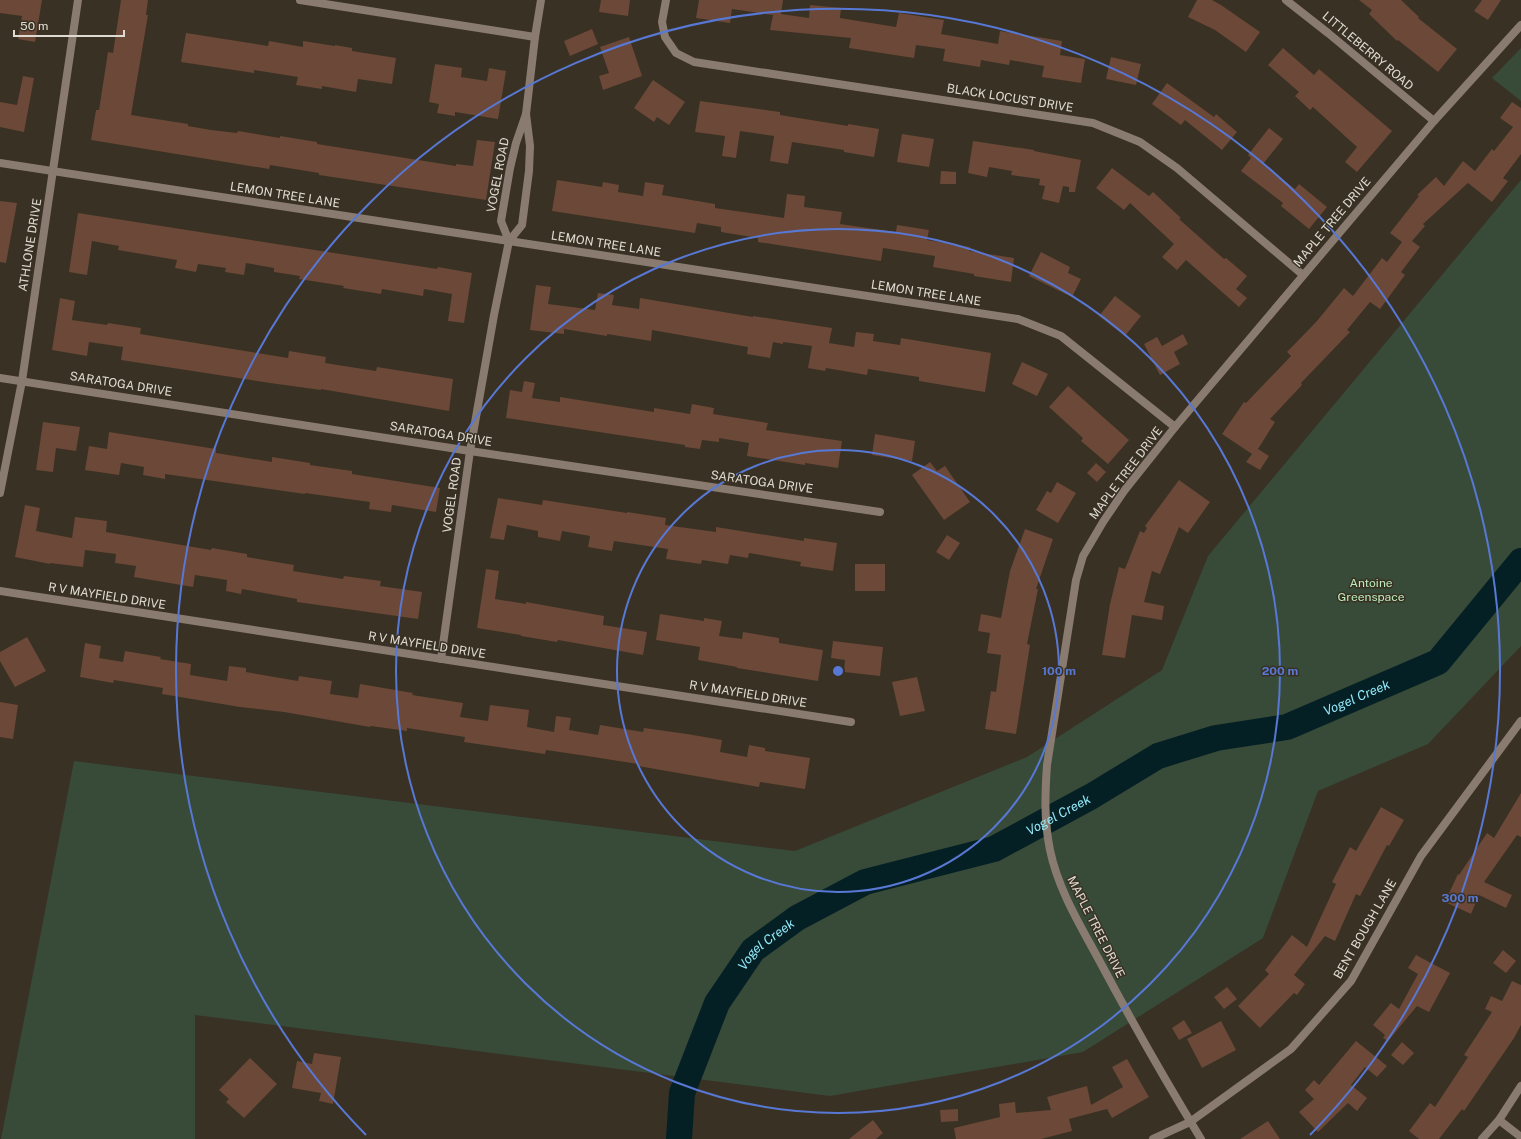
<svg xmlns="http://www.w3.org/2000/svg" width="1521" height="1139" font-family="'Public Sans',sans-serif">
  <rect width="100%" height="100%" fill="#393123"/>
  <!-- green -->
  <g fill="#384a38">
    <polygon points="1521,48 1521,101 1492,78"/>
    <polygon points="1521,180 1521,646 1428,744 1318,791 1263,938 1083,1052 830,1096 195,1015 195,1139 1,1139 74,761 795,851 1027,757 1162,670 1208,556"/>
  </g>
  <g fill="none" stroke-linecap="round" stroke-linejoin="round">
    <!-- river -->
    <path stroke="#052025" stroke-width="26" id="s1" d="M679 1139 682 1093 717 1003 753 950 797 918 865 882 994 849 1092 796 1158 756 1216 738 1287 727 1438 662 1521 561"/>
  </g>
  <!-- building -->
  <g fill="#6b4837">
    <polygon points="0,0 42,0 35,42 18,39 22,16 0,13"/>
    <polygon points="121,0 148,0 146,15 148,15 131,115 188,124 188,126 211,130 237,133 238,131 280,138 280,136 317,142 317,144 456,166 456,164 473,166 477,140 495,142 486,200 319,175 319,173 270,165 269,169 91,140 96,110 99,110 108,52 113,53"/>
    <polygon points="601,0 630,0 628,16 599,12"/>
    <polygon points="699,0 783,0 781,14 809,18 810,5 841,8 840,18 896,27 899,13 944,20 941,34 998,44 1000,31 1062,41 1060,55 1085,59 1081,83 1042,77 1044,66 1010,60 1009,65 981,60 980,67 943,61 945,49 916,45 914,58 849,48 851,38 770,30 773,15 732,9 730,23 696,18"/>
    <polygon points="1197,0 1212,0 1221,5 1260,32 1246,52 1215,30 1188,17"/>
    <polygon points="1359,0 1401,0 1419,17 1418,18 1457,49 1438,72 1398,40 1397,41 1369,14 1372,10"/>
    <polygon points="1482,0 1501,0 1488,20 1474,11"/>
    <polygon points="592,29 598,44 570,56 564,41"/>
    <polygon points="186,33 268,46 269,41 303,47 303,41 335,46 335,45 352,48 352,51 396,58 392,84 358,79 356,92 322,86 322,89 296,85 298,77 254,70 254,73 181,62"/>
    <polygon points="629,37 642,76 603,90 599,76 609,73 600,47"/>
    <polygon points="1283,48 1314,75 1319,69 1392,131 1357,172 1345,162 1357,147 1313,107 1310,110 1295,96 1299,92 1268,65"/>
    <polygon points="1111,57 1141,64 1136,85 1106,79"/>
    <polygon points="435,64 462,68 461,77 487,81 489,68 506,71 498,119 455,112 455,116 437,113 439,104 429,102"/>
    <polygon points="23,76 34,78 24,132 0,127 0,102 17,105"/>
    <polygon points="653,80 685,102 669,125 657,117 654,122 634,108"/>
    <polygon points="1167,83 1214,117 1216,114 1237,132 1222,150 1185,120 1181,125 1152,104"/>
    <polygon points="700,101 780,112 780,115 848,126 848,124 879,129 874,157 844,152 844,150 792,142 788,164 770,161 774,136 740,131 736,158 722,156 725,136 695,132"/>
    <polygon points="1512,102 1521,108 1521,154 1503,178 1508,181 1492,202 1468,183 1423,224 1425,226 1412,241 1420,247 1401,272 1405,275 1380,309 1370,302 1347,330 1350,332 1301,383 1302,385 1270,419 1275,422 1258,449 1269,456 1260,470 1246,462 1252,454 1222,434 1244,402 1246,403 1291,356 1287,352 1317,321 1344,288 1353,296 1382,258 1387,262 1402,242 1390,233 1419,196 1417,195 1436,177 1444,186 1463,161 1475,171 1492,149 1494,151 1513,127 1500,118"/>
    <polygon points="1269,128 1283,139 1263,164 1295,189 1299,184 1327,207 1309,229 1281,206 1283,203 1241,171 1251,158 1248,155"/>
    <polygon points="902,134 934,139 929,167 897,162"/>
    <polygon points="973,141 1034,150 1034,151 1081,160 1075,192 1069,192 1069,187 1063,186 1059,203 1042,199 1045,186 1039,185 1040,179 1011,175 1012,171 989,167 987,177 968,173"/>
    <polygon points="1112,168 1149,196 1153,192 1181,218 1179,219 1224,259 1226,258 1247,276 1236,289 1247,298 1239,307 1186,260 1177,270 1162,257 1174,244 1130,203 1124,210 1096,188"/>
    <polygon points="941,171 956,172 956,184 940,184"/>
    <polygon points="557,180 602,187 603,182 619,185 618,192 643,196 645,182 664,185 662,195 715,204 715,208 784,218 787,194 805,196 804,207 842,212 840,224 896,232 897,225 929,230 927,240 970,247 969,251 1014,258 1011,282 974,276 974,274 933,267 935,256 883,248 881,261 758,242 758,238 721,232 721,227 697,223 695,233 552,211"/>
    <polygon points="0,201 17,203 6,263 0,262"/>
    <polygon points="78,213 437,269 438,267 472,273 464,323 448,321 452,294 424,289 423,296 382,289 381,294 343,288 344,286 299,279 300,276 274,272 274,268 246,263 244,275 225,272 226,268 198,264 196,272 175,268 177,260 118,250 119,246 92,241 87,275 69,272"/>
    <polygon points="1041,252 1070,267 1068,273 1081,279 1072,297 1029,276"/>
    <polygon points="536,285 551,287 548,304 595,310 598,293 614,295 612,305 639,309 640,298 753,317 753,316 832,328 829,343 854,347 856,332 874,334 873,341 900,345 901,338 991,353 985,392 919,381 919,377 868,369 867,375 826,368 825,371 808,368 812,346 783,342 783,344 773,342 770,358 747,354 748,347 652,330 651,341 607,334 607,336 564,329 564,334 530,330"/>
    <polygon points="1115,296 1141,316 1125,336 1099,316"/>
    <polygon points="60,298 75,301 72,320 107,325 108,323 141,328 140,334 288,358 289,351 326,357 325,363 376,371 377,367 453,379 449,411 321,389 321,390 270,383 121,360 123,347 89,342 87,356 52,350"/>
    <polygon points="1183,334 1188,344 1174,352 1180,364 1160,375 1144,344 1157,337 1162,346"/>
    <polygon points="1022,362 1048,374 1037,396 1012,384"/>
    <polygon points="524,381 535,383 532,398 560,402 560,397 654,412 654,408 690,414 692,404 714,408 713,414 768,423 766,430 842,441 838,468 805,463 805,465 747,456 749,443 719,438 719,442 702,440 700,449 685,447 685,445 506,418 510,390 522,392"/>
    <polygon points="1068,386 1129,440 1108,464 1081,441 1083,438 1049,407"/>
    <polygon points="43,422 80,427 76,451 56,448 53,472 36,470"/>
    <polygon points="109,432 216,449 216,453 272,462 272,457 310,463 310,465 352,471 352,474 440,488 436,512 392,505 391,512 369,509 370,502 348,499 305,493 305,494 165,474 165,479 143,475 144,467 121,463 119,475 85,470 89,446 107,449"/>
    <polygon points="875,434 915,441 912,461 872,455"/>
    <polygon points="930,462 937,471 945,466 970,502 944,520 912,475"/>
    <polygon points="1096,463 1106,472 1097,482 1087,473"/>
    <polygon points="1179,480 1210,502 1188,533 1179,527 1160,574 1152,571 1144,602 1164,606 1162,620 1132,615 1125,658 1102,655 1110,604 1119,567 1125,569 1140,531 1144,533 1147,528 1145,526"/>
    <polygon points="1057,482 1076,493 1058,523 1036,510 1047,491 1051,493"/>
    <polygon points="498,498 542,505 543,500 627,513 627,512 666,518 665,525 716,532 716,527 804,541 804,538 837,543 833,571 800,566 801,562 749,553 748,558 730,555 728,564 702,560 701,564 666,559 668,549 614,541 612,551 588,547 590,536 562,531 560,541 538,537 538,531 507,525 504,540 490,538"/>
    <polygon points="25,505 40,508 36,531 72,538 75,517 107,521 106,532 211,550 212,548 247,554 247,557 294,565 293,571 343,579 344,576 381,581 380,586 422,592 418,619 297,602 297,599 242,589 241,594 226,591 227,580 195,575 193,587 134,577 136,566 115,563 116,554 85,550 83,567 50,563 50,564 15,557"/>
    <polygon points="1025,529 1053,539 1036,589 1038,589 1027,644 1030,645 1016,734 985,729 991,691 996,692 1001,655 987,653 990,633 978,631 981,614 1001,618 1010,571"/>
    <polygon points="947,535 960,543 949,560 936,552"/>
    <rect x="855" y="564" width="30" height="27"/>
    <polygon points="486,569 499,571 495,599 526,604 526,602 604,616 603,625 647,632 643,655 558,640 557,642 521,636 521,635 477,628"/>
    <polygon points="660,614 704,621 704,618 722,621 719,636 742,639 743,632 779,638 779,643 823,650 818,681 737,668 737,667 698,660 700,647 656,640"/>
    <polygon points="27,637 46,671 15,687 0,661 0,652"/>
    <polygon points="833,641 883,647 880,676 844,672 845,660 831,658"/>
    <polygon points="85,643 101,646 99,658 123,662 125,651 161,657 160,659 191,664 190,675 227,681 229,666 246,668 246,672 298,681 299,676 332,681 330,694 358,698 360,684 413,693 412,695 463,703 460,717 488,721 490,705 529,710 527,727 554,732 556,716 571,718 569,730 598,735 600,725 643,732 644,728 687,734 722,740 720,752 747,757 749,745 765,748 765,751 810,758 805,789 760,782 759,787 638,766 638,764 587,756 546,750 545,754 464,742 465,737 407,728 407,731 371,726 370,727 284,712 240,707 162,694 163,688 114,680 113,683 80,677"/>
    <polygon points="917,677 925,711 900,716 892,682"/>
    <polygon points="0,702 18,705 13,739 0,737"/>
    <polygon points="1521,793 1521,837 1517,835 1484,882 1512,895 1506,908 1479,895 1471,914 1445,902 1458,874 1459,875 1487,833 1494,838"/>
    <polygon points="1381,807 1404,820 1389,846 1387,845 1360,896 1356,894 1335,941 1325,936 1294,975 1305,984 1297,995 1294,993 1260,1028 1238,1006 1269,974 1265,970 1292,935 1307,947 1336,884 1332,882 1350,847 1356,851"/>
    <polygon points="1503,950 1516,961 1506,973 1493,963"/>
    <polygon points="1416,955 1450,973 1429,1012 1417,1006 1388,1041 1383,1038 1385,1035 1373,1025 1391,1003 1399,1009 1418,974 1408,968"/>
    <polygon points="1512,981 1521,985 1521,1025 1514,1038 1464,1111 1462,1109 1439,1139 1419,1139 1409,1131 1430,1103 1435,1107 1468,1057 1464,1055 1492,1012 1485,1009 1491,996 1502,1001"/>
    <polygon points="1227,987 1237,999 1224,1009 1214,997"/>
    <polygon points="1184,1020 1192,1033 1179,1040 1172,1028"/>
    <polygon points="1221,1021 1236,1050 1202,1068 1187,1039"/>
    <polygon points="1356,1041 1387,1066 1377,1077 1365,1067 1351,1085 1367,1098 1357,1111 1348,1103 1318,1132 1299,1112 1314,1099 1305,1090 1314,1080 1319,1085"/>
    <polygon points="1402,1042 1414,1053 1403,1065 1391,1055"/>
    <polygon points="314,1053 341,1057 333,1104 319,1101 321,1093 292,1088 297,1061 312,1064"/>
    <polygon points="250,1058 277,1084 244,1118 226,1102 229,1099 219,1090"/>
    <polygon points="1127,1059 1149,1097 1112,1118 1107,1109 1069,1119 1072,1131 1041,1139 956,1139 954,1128 1000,1117 999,1104 1015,1102 1016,1113 1051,1110 1047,1097 1087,1086 1091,1105 1123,1087 1112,1067"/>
    <polygon points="958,1109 958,1121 941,1122 940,1110"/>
    <polygon points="873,1120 883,1133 876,1139 849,1139"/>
    <polygon points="1268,1121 1280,1139 1240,1139"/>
  </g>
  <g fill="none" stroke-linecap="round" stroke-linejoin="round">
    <!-- street -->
    <g stroke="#897b6f" stroke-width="8">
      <polyline points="300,0 535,37"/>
      <polyline points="666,0 662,22 665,37 676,53 694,62 1093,123 1140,142 1177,168 1303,275"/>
      <polyline points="1286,0 1328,33 1434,121"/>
      <polyline points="0,163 1018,319 1061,336 1175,427"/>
      <polyline points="509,241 501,221 510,168 516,143 526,114 535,37 541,0"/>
      <polyline points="0,378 470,451 880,512"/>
      <polyline points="0,493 22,381 78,0"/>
      <polyline points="0,591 851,722"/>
      <polyline points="441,659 470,451 494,315 509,241 522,225 529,171 530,146 526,114"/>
      <polyline points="1499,1120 1521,1137"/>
      <polyline points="1153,1139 1190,1122 1291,1049 1351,981 1421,856 1521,721"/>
      <path d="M1201 1139C1165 1080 1131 1020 1099 960 1080 925 1058 889 1050 850 1044 821 1045 794 1047 765L1076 580 1083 556 1103 522 1124 491 1175 427 1434 121 1521 25"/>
      <polyline points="1482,1139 1499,1120 1521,1086"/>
    </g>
  </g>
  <!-- distance rings -->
  <g fill="none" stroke="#5878d6" stroke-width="2">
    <circle cx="838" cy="671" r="221"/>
    <circle cx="838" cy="671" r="442"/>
    <path d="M366 1135A662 662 0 1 1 1310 1135"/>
  </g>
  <g text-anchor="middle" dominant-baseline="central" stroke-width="3" stroke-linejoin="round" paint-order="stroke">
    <!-- street labels -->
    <g font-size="12" fill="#e0dbd2" stroke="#393123">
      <text transform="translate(1368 51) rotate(40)">LITTLEBERRY ROAD</text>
      <text transform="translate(1010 98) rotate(9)">BLACK LOCUST DRIVE</text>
      <text transform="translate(498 175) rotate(-79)">VOGEL ROAD</text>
      <text transform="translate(285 195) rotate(9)">LEMON TREE LANE</text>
      <text transform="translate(1332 222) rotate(-50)">MAPLE TREE DRIVE</text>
      <text transform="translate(606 244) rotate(9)">LEMON TREE LANE</text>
      <text transform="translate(30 245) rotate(-81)">ATHLONE DRIVE</text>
      <text transform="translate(926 293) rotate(9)">LEMON TREE LANE</text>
      <text transform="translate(121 384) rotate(9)">SARATOGA DRIVE</text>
      <text transform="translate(441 434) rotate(9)">SARATOGA DRIVE</text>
      <text transform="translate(1126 473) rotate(-53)">MAPLE TREE DRIVE</text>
      <text transform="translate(762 482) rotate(8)">SARATOGA DRIVE</text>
      <text transform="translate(452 495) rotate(-82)">VOGEL ROAD</text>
      <text transform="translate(107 596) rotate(9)">R V MAYFIELD DRIVE</text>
      <text transform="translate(427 645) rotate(9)">R V MAYFIELD DRIVE</text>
      <text transform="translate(748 694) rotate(9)">R V MAYFIELD DRIVE</text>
      <text transform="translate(1096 927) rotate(63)">MAPLE TREE DRIVE</text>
      <text transform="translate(1365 929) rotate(-60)">BENT BOUGH LANE</text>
    </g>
    <!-- park labels -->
    <g font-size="12" fill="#baedbb" stroke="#393123">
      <text x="1371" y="583">Antoine<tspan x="1371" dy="14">Greenspace</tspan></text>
    </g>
    <!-- water labels -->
    <g font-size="13" font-style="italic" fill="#93e9f9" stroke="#393123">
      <text stroke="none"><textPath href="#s1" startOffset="868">Vogel Creek</textPath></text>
      <text stroke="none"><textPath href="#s1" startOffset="544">Vogel Creek</textPath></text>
      <text stroke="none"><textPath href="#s1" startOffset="220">Vogel Creek</textPath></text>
    </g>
  </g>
  <circle cx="838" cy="671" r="6" fill="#5878d6" stroke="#393123" stroke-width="2"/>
  <g font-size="12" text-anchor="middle" font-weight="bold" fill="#5878d6" stroke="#393123" stroke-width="3" stroke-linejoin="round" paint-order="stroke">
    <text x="1059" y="675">100 m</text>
    <text x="1280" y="675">200 m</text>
    <text x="1460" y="902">300 m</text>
  </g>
  <!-- scale -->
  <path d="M14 30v6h110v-6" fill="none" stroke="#e0dbd2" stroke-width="2"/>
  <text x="20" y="30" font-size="12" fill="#e0dbd2" stroke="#393123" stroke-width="3" paint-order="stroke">50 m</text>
</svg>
